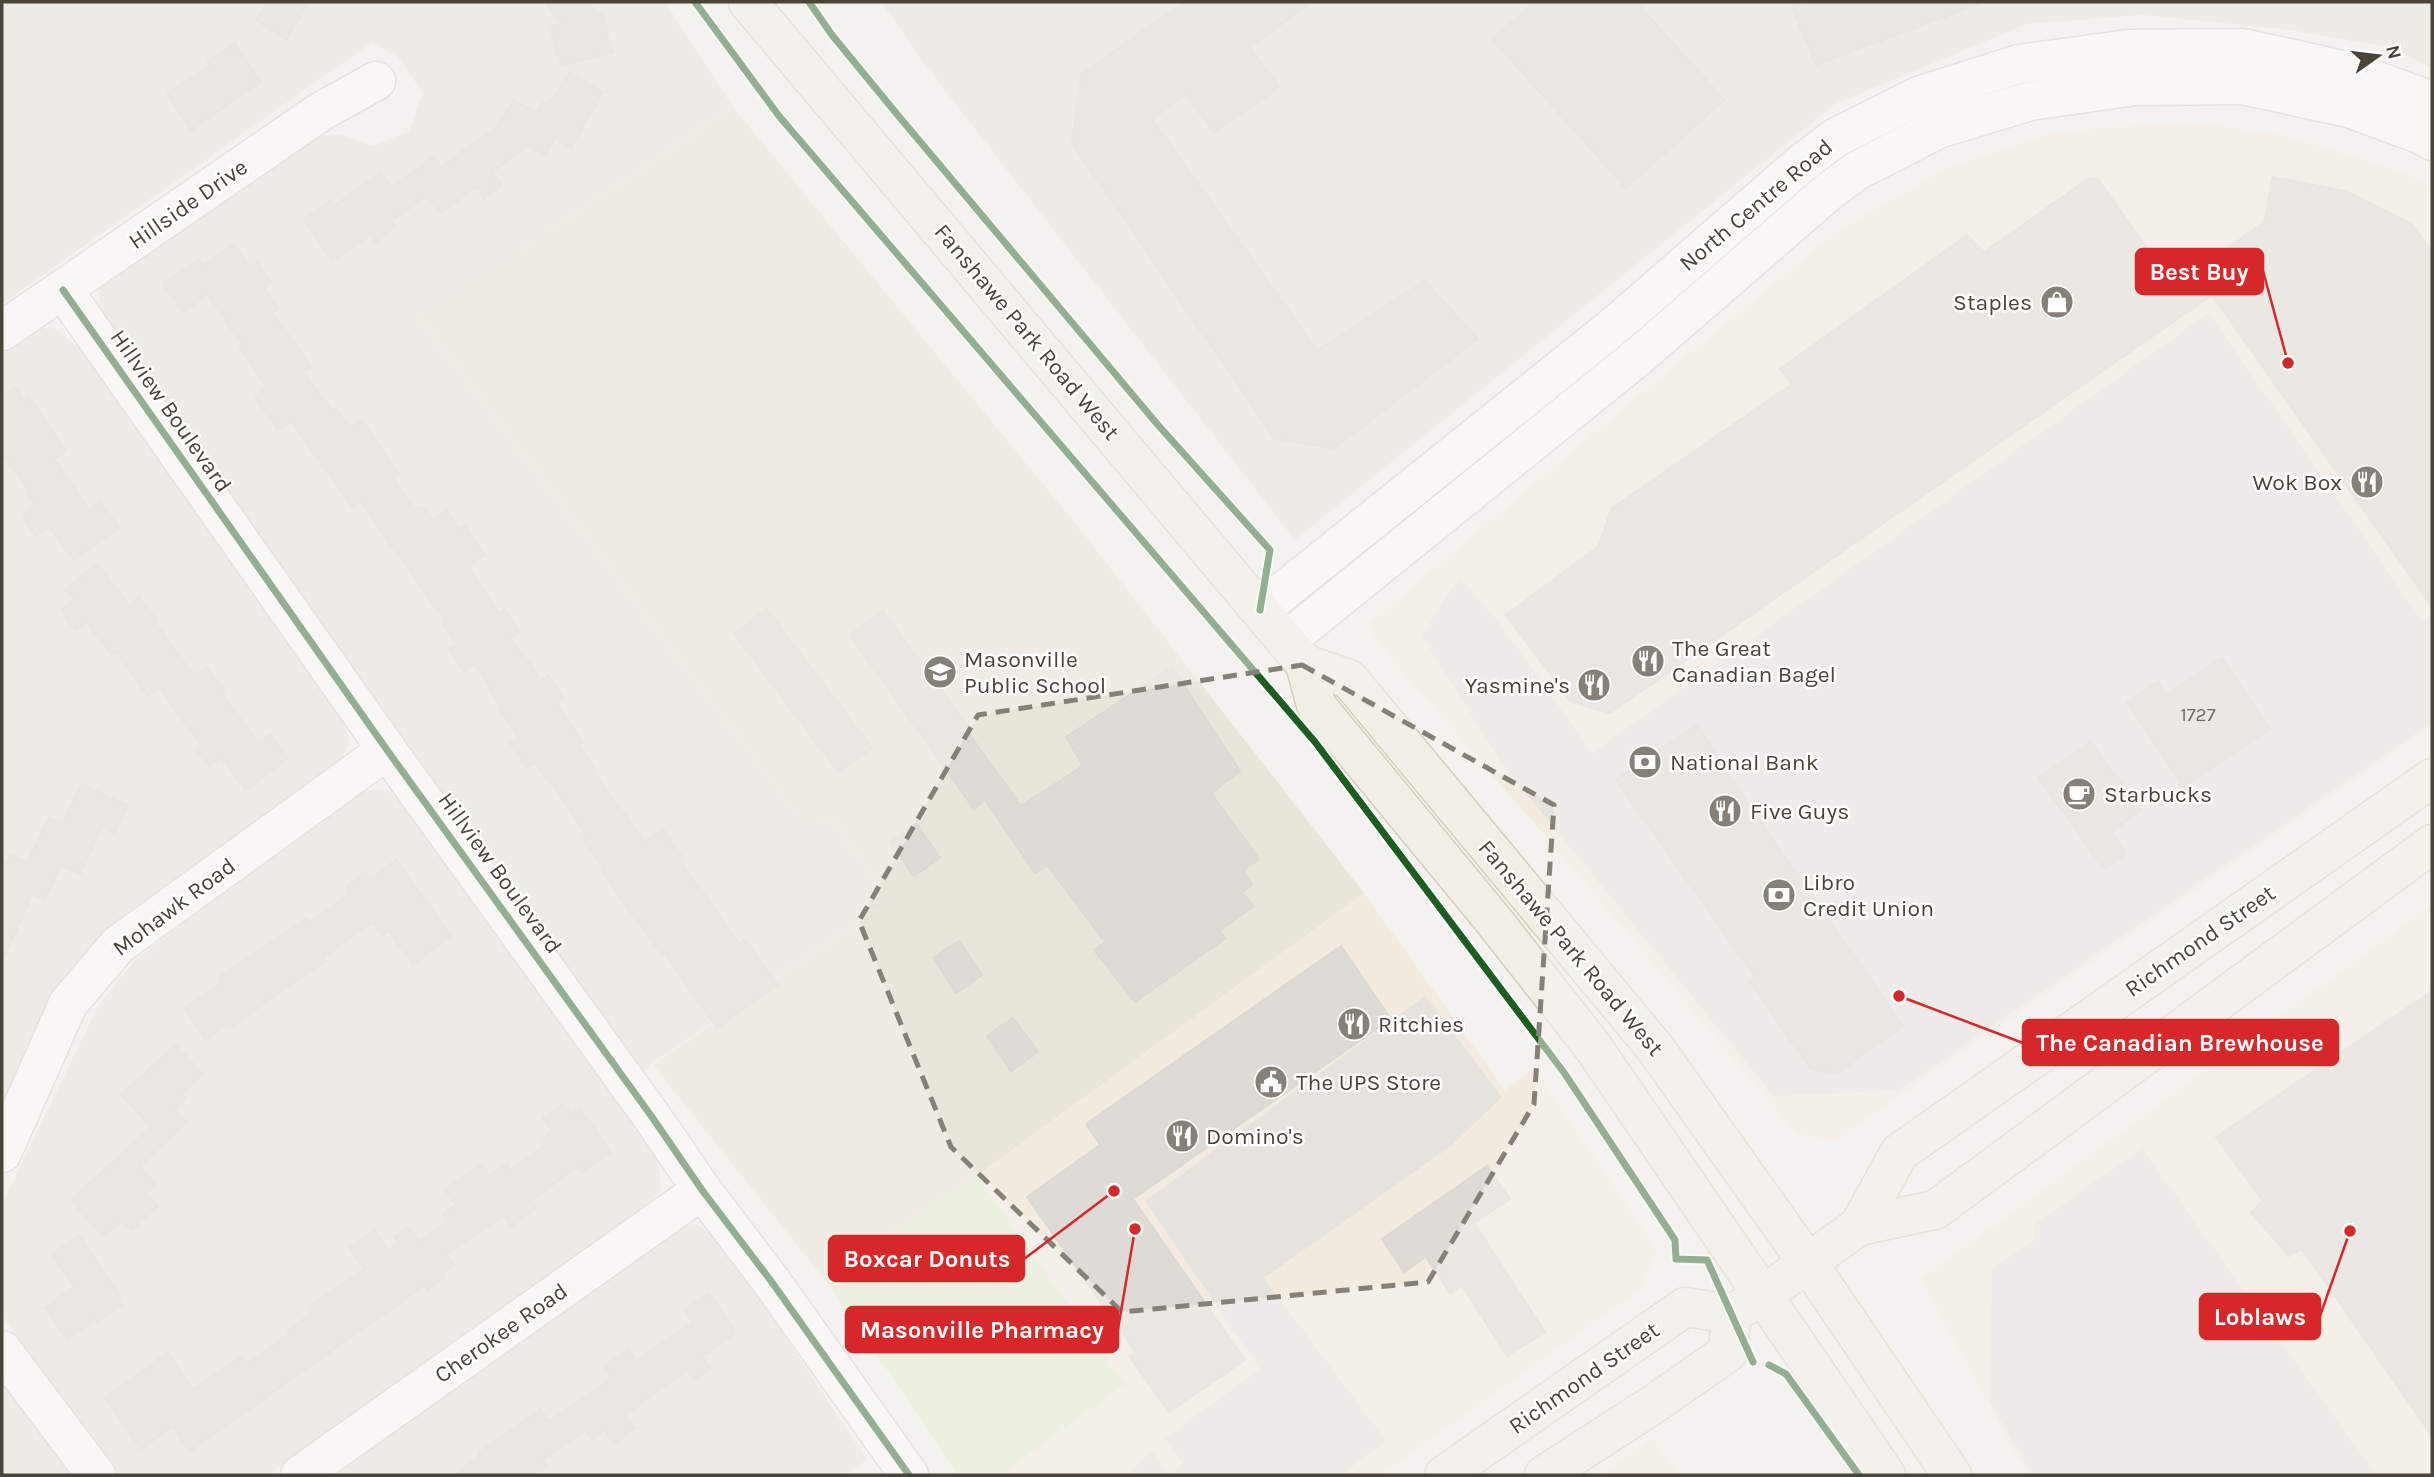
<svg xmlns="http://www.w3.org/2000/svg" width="2434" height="1477" font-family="Karla,sans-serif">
  <rect width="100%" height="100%" fill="#f4f2ee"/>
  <!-- residential -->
  <g fill="#e7e4dc">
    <polygon points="2,2 665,2 733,107 420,319 808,828 830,816 890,900 640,1072 99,318 100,264 306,135 341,135 373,146 409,131 423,93 397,56 371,43 2,304"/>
    <polygon points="881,2 2432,2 2432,69 2392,48 2292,30 2143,15 2027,24 1835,104 1295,540 926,66"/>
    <polygon points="52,327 83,351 342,714 350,744 337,765 134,908 89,952 2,1114 2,347 29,330"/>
    <polygon points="383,789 409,803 659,1156 661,1190 635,1217 268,1475 115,1475 2,1315 2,1204 98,1006 135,960 353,792"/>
    <polygon points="696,1224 722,1241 867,1460 843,1475 325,1475 670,1230"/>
    <polygon points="2,1380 71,1475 2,1475"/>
  </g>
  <!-- commercial -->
  <g fill="#f3ebdf">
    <polygon points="2191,122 2287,136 2405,173 2432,189 2432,726 1836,1140 1797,1134 1555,847 1376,641 1370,623 1632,401 1837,232 1951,166 2054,132"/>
    <polygon points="1364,893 1505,1090 1535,1069 1657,1251 1640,1290 1381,1475 1000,1475 1124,1384 976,1175"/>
    <polygon points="2432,905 2432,1475 2027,1475 1921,1279"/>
    <polygon points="1652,1438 1679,1475 1600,1475 1601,1475"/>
  </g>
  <!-- education -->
  <polygon fill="#eae5da" points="733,107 1080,529 1364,893 980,1173 825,1280 653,1065 890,900 830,816 808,829 420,318"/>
  <!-- green -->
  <polygon fill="#e1eecf" points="976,1175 1125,1384 1000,1475 959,1475 825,1280"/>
  <!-- parking -->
  <g fill="#e6e3df">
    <polygon points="2209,313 2422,621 2432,614 2432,722 1899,1090 1774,1096 1502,764 1422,636 1459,577 1496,618 1592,753"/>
    <polygon points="1425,996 1502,1097 1451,1146 1264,1278 1386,1441 1341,1475 1133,1475 1131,1471 1152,1452 1170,1475 1182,1463 1165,1438 1260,1369 1145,1201"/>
    <polygon points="2142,1148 2376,1475 2033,1475 1990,1402 1992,1268 2035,1240 2035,1224"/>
  </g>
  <!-- building -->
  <g fill="#dedbd6" stroke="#dcd9d4" stroke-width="2">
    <polygon points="268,2 308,2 287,40 256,20"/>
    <polygon points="545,2 587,2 596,13 602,12 613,52 560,66 549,27 561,23"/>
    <polygon points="1185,2 1312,2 1250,47 1279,87 1214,133 1186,94 1152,119 1317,350 1425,281 1478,339 1333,449 1274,438 1072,143 1081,74"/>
    <polygon points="1535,2 1636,2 1724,100 1626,188 1492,39"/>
    <polygon points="1808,2 1979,2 1979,4 1816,65 1792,7"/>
    <polygon points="235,43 261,82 191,130 167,93 210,65 207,61"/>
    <polygon points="569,72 603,92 571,147 555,138 545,156 528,146 492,172 502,186 484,199 476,187 440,213 428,196 392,220 396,227 375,242 370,235 332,261 304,219 331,200 335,205 381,173 391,187 434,157 441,167 495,128 514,100 537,113 543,103 552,100"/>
    <polygon points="2273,177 2345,191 2412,224 2432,252 2432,607 2212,295 1610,713 1571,702 1506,615 1599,546 1611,509 1792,384 1780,369 1967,235 1984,252 2088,179 2098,179 2174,287 2264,222"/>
    <polygon points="234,244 251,268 258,263 271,282 264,287 279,309 273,313 311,367 304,372 332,411 336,408 350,427 361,419 399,474 393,478 414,508 426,509 433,520 446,511 459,529 465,525 485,555 468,567 499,613 504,609 520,632 511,638 541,680 548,675 564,698 557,703 583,742 579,745 595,769 593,770 644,842 663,829 684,860 681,862 739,943 745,939 778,985 717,1028 665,954 663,955 641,927 602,871 604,870 583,840 587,837 553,786 534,762 527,768 510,743 518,737 498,709 501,707 475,664 464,671 449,649 456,644 442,622 445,621 360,501 352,507 291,421 278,430 255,397 267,388 239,347 242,345 208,294 183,312 163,283 199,259 202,265"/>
    <polygon points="15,388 24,401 29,397 66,451 54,459 88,509 100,501 119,528 74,560 49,527 36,536 21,515 35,506 26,493 29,491 2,454 2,397"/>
    <polygon points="98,564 129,605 139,597 157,621 155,623 194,676 207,667 225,691 222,693 258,743 270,734 288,758 246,790 221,757 209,766 196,749 201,745 159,688 148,696 116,652 111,655 87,622 75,630 61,610 74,600 65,589"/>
    <polygon points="767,609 872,748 839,773 734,633"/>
    <polygon points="883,611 970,728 967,731 1021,806 1083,766 1066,737 1172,667 1240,771 1211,793 1259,859 1243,870 1252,884 1242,893 1254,906 1219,931 1226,938 1135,1002 1094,950 1105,942 1047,865 1035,873 985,800 974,809 850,635"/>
    <polygon points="2222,658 2270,729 2183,787 2127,702 2158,682 2166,695"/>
    <polygon points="1697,724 1727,769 1725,770 1903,1026 1836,1074 1811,1069 1749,981 1755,977 1616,780"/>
    <polygon points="2091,742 2141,810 2111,832 2126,853 2104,869 2039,778"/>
    <polygon points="81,784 128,806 115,833 102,827 80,874 61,865 45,901 32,895 2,961 2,873 10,854 28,862 49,817 63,823"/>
    <polygon points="916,823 940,858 914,876 890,842"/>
    <polygon points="396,860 452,936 413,964 389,931 382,936 372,923 323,957 326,961 230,1027 228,1024 206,1040 184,1008 221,983 218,979 241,962 307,918 310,922 350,893 346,886 365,872 370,879"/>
    <polygon points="959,941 982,975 956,993 933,958"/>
    <polygon points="1341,946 1391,1019 1133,1199 1245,1360 1169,1412 1129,1356 1136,1353 1027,1197 1100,1145 1086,1124"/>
    <polygon points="2432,991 2432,1436 2302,1249 2289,1256 2251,1213 2263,1201 2216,1137"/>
    <polygon points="1013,1018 1038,1052 1011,1071 987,1036"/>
    <polygon points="175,1045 203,1074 182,1094 186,1098 174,1109 187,1122 140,1166 156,1184 146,1193 158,1206 131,1230 122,1220 104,1237 71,1200 151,1127 121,1095"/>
    <polygon points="563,1104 572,1115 580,1109 611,1152 582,1173 578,1166 532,1200 537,1208 511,1226 504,1215 446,1255 454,1265 442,1273 445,1277 428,1289 425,1285 190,1451 173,1426 141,1449 105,1397 168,1353 193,1389 241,1356 246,1364 290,1333 288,1330 311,1314 308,1308 364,1269 350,1248 375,1231 389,1251 399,1244 394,1237 409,1227 419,1241 447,1222 442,1214 455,1205 445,1189 481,1164 490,1176 507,1164 511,1170 544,1146 540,1140 552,1131 543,1118"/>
    <polygon points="1487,1166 1510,1199 1474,1223 1545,1332 1507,1356 1462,1285 1450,1293 1426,1257 1404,1272 1382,1239"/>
    <polygon points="79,1236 123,1299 121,1301 123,1304 97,1322 95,1319 67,1339 45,1308 74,1287 51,1255"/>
    <polygon points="709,1293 736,1333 702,1356 711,1369 694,1380 687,1370 625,1415 635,1428 614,1443 604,1429 592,1439 585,1430 543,1460 547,1466 534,1475 454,1475 481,1455 479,1453 540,1409 549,1421 612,1378 603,1367 628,1349 636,1360 693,1322 684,1309"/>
  </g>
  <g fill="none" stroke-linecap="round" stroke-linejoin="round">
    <defs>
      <g id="minor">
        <polyline points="63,290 387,750 652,1117 702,1190 771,1281 909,1475"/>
        <polyline points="2,331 320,112 376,81"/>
        <polyline points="1260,610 1613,327 1801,164 1835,138 1921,95 2019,64 2129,49 2243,48 2356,73 2432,101"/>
        <polyline points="1286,641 1640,355 1828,192 1858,170 1938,129 2030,101 2135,86 2242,85 2349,108 2422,135 2432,141"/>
        <polyline points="2,1153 68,1004 118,945 387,750"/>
        <polyline points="2,1350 96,1475"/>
        <polyline points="300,1475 702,1190"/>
      </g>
      <g id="major">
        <polyline points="748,2 1305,664 1316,705 1494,921 1593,1047 1886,1475"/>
        <polyline points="1305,664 1349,679 1655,1048 1808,1263 1952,1475"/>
        <polyline points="1859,1226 1899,1153 2432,778"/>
        <polyline points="1444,1475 1685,1307 1732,1314 1763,1295 1859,1226 1935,1210 2432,844"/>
        <polyline points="1544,1475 1651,1406 1727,1353 1732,1314"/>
      </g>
    </defs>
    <!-- minor casing -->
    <use href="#minor" stroke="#d2d0cb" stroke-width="41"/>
    <!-- major casing -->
    <use href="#major" stroke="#d6cebb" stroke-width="41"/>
    <!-- minor -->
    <use href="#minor" stroke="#fdfdfc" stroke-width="38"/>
    <!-- major -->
    <use href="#major" stroke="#f2efe6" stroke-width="38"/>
    <defs>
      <g id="cycleway">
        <polyline points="695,2 779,116 1315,742 1565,1074 1675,1240 1676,1259 1707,1260 1753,1362"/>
        <polyline points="809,2 832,35 896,113 1158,425 1270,550 1260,610"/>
        <polyline points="63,290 387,750 652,1117 702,1190 771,1281 909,1475"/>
        <polyline points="1769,1365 1786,1374 1859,1475"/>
      </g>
    </defs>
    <!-- cycleway casing -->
    <use href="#cycleway" stroke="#fff" stroke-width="11"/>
    <!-- cycleway -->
    <use href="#cycleway" stroke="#1b5e20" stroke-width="7"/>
  </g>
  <!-- marked area -->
  <path d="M0 0H2434V1477H0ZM1302 665 1554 805 1534 1104 1428 1282 1122 1312 951 1147 859 921 978 715Z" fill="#f4f2ee" fill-opacity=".55" fill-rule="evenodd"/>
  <path fill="none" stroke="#868178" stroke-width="5" stroke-dasharray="14 9" stroke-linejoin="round" d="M1302 665 1554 805 1534 1104 1428 1282 1122 1312 951 1147 859 921 978 715Z"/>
  <!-- icons -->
  <defs>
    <symbol id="shop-disc" viewBox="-11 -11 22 22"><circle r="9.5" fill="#868178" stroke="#fff"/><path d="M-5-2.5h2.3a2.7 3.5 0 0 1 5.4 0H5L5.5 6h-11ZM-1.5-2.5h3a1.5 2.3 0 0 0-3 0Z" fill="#fff"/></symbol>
    <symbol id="restaurant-disc" viewBox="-11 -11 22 22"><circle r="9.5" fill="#868178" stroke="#fff"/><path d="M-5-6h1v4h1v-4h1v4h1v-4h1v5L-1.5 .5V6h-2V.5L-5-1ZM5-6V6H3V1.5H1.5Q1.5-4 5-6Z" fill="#fff"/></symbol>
    <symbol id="school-disc" viewBox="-11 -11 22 22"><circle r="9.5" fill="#868178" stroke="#fff"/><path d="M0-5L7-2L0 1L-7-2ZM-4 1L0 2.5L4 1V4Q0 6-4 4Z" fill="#fff"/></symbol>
    <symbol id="bank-disc" viewBox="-11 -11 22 22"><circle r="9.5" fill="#868178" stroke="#fff"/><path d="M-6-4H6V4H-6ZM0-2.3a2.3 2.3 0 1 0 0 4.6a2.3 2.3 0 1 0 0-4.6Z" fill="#fff"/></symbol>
    <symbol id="cafe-disc" viewBox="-11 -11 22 22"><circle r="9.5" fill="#868178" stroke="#fff"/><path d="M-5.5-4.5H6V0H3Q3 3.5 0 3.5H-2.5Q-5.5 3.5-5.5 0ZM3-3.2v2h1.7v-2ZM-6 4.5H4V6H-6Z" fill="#fff"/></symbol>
    <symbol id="civic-disc" viewBox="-11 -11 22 22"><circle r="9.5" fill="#868178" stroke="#fff"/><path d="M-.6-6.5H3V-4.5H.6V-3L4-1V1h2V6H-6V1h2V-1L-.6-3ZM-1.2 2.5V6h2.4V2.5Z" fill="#fff"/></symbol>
  </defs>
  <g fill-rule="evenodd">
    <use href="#shop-disc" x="2038" y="283" width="38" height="38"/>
    <use href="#restaurant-disc" x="2348" y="463" width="38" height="38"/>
    <use href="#restaurant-disc" x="1629" y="642" width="38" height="38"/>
    <use href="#school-disc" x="921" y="653" width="38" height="38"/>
    <use href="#restaurant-disc" x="1575" y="666" width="38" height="38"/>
    <use href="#bank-disc" x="1626" y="743" width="38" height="38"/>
    <use href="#cafe-disc" x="2060" y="775" width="38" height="38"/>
    <use href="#restaurant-disc" x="1706" y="792" width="38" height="38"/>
    <use href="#bank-disc" x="1760" y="876" width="38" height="38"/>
    <use href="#restaurant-disc" x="1335" y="1005" width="38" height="38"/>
    <use href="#civic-disc" x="1252" y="1063" width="38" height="38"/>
    <use href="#restaurant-disc" x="1163" y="1117" width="38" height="38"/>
  </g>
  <g text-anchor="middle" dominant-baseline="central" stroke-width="5" stroke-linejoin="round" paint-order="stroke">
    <!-- number labels -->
    <g font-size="19" fill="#706a61">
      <text x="2198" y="715">1727</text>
    </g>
    <!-- street labels -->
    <g font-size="23" fill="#4b4439" stroke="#fff">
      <text transform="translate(188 204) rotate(-35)">Hillside Drive</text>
      <text transform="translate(1756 205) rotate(-40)">North Centre Road</text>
      <text transform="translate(1027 332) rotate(50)">Fanshawe Park Road West</text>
      <text transform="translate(171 411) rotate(55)">Hillview Boulevard</text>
      <text transform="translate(500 873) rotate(54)">Hillview Boulevard</text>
      <text transform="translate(174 907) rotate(-37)">Mohawk Road</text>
      <text transform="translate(2200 941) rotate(-35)">Richmond Street</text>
      <text transform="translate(1571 948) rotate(50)">Fanshawe Park Road West</text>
      <text transform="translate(501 1333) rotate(-35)">Cherokee Road</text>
      <text transform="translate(1584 1378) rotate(-35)">Richmond Street</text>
    </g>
    <!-- poi labels -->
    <g font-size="23" fill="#4b4439" stroke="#fff" text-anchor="start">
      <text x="2032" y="302" text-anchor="end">Staples</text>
      <text x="2342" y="482" text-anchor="end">Wok Box</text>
      <text x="1672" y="648">The Great<tspan x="1672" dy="26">Canadian Bagel</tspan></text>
      <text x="964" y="659">Masonville<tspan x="964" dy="26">Public School</tspan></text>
      <text x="1570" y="685" text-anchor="end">Yasmine's</text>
      <text x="1670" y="762">National Bank</text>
      <text x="2104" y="794">Starbucks</text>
      <text x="1750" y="811">Five Guys</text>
      <text x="1803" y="882">Libro<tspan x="1803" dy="26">Credit Union</tspan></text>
      <text x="1378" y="1024">Ritchies</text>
      <text x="1296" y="1082">The UPS Store</text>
      <text x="1206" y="1136">Domino's</text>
    </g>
  </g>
  <!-- callouts -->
  <path fill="none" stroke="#d62828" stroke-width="2.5" d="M2288 363L2263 271M1899 996L2023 1043M1114 1191L1024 1259M2350 1231L2320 1316M1135 1229L1118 1329"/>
  <g fill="#d62828" stroke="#fff" stroke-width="2.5">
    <circle cx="2288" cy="363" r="7"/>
    <circle cx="1899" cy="996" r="7"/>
    <circle cx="1114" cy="1191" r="7"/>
    <circle cx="2350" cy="1231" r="7"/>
    <circle cx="1135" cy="1229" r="7"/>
  </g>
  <g fill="#d62828" stroke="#d62828" stroke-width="2.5">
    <rect x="2136" y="249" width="127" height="45" rx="7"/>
    <rect x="2023" y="1020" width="315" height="45" rx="7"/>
    <rect x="829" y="1236" width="195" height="45" rx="7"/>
    <rect x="2200" y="1294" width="120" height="45" rx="7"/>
    <rect x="846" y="1307" width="272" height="45" rx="7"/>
  </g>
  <g font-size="24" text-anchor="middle" font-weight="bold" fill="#fff">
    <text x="2199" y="280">Best Buy</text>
    <text x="2180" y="1051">The Canadian Brewhouse</text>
    <text x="927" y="1267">Boxcar Donuts</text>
    <text x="2260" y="1325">Loblaws</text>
    <text x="982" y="1338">Masonville Pharmacy</text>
  </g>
  <!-- border -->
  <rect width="2434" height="1477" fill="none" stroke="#4b4439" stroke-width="7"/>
  <!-- north arrow -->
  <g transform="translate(2378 56) rotate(76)" stroke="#ffffff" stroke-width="5" paint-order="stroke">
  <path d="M0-5L12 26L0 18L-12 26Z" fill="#4b4439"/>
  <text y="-10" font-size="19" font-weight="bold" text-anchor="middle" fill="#4b4439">N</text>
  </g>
</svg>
